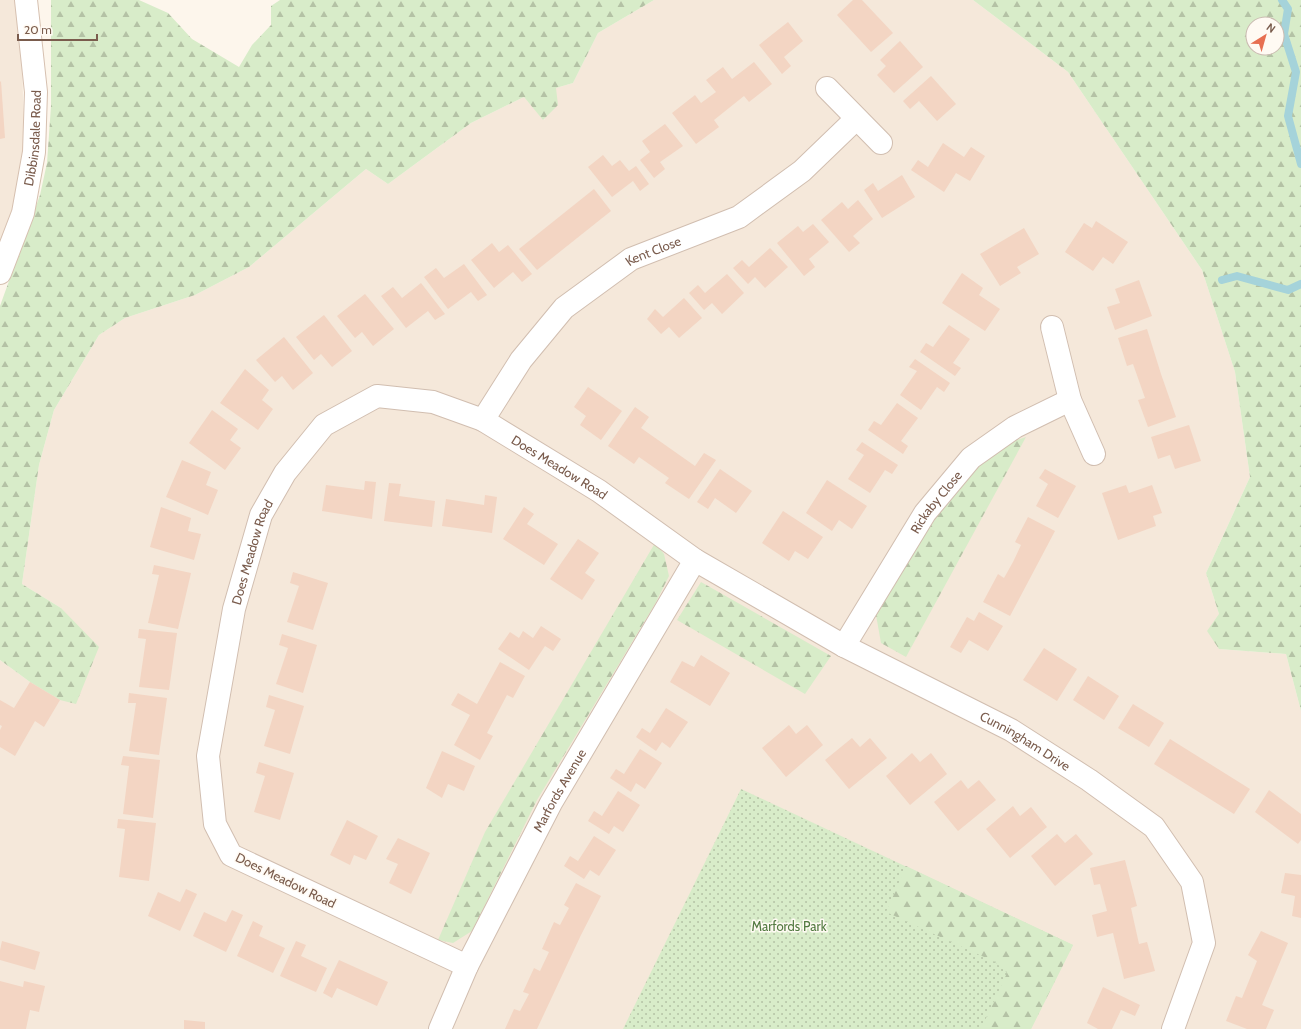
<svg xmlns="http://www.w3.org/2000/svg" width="1301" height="1029" font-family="Cabin,sans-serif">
  <defs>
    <pattern id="green-dots" width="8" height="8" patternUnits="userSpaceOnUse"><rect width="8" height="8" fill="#d8ecc9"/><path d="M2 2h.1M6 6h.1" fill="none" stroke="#b4c2a5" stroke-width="1.8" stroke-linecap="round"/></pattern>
    <pattern id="forest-firs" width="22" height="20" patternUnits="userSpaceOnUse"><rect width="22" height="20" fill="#d8ecc9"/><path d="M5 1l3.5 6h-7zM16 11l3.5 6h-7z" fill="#b4c2a5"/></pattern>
  </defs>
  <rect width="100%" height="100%" fill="#fdf6ec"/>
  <!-- residential -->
  <g fill="#f5e8da">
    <polygon points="0,0 21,0 24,149 15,204 0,244"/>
    <polygon points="654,0 973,0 1068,72 1202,270 1235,372 1250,477 1206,573 1219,614 1219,649 1286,654 1301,711 1301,1029 0,1029 0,660 30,682 61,608 22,584 39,465 54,410 99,335 125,318 195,295 249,267 366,169 388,184 471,123 524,97 544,120 556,88 573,83 598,33"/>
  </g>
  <!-- green -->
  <polygon fill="url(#green-dots)" points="741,789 1073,945 1031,1029 623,1029"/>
  <!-- forest -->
  <g fill="url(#forest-firs)" fill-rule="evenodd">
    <polygon points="51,0 139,0 168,13 192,39 239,67 252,45 271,25 271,6 280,0 654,0 598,33 573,83 556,88 558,105 543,120 524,97 471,123 388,184 366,169 249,267 195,295 125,318 99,335 54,410 39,465 22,584 61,608 99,647 76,704 60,700 30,682 0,660 0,306 40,195 47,163 51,106"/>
    <path d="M973 0H1301V711L1286 654 1219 649 1207 631 1219 614 1206 573 1250 477 1235 372 1202 270 1068 72ZM1253 24H1277V48H1253Z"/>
    <polygon points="1026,437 906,657 881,643 876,615 914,545 965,476 1007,443"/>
    <polygon points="655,543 664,554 669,576 655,604 537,800 472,931 453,943 438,940 485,832"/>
    <polygon points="701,582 831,656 805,694 677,620"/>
    <polygon points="906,866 1073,945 1031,1029 981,1029 1007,973 995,962 886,912"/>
  </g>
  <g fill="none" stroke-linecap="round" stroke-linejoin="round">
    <!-- stream -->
    <g stroke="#a5d3da" stroke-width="8">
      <polyline points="1282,0 1288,9 1284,34 1296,72 1288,116 1301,164"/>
      <polyline points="1222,280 1237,276 1288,290 1301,284"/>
    </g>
  </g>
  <!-- building -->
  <g fill="#f3d5c3">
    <polygon points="853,0 862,0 893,33 871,52 837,15"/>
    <polygon points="788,22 803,41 784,57 791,66 782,74 759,45"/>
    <polygon points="900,41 923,67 894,93 877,75 886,66 880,60"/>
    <polygon points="754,62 772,84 749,102 744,96 714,120 719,127 696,144 672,113 695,95 701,103 716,92 706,80 723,67 732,79"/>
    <polygon points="931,76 956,104 937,121 919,101 910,109 903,101"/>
    <polygon points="1,81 5,138 0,139 0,82"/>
    <polygon points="665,124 683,146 660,162 665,169 654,178 640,160 650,152 642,141"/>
    <polygon points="943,143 964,157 971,147 985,156 970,181 956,173 944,192 911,170 918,160 928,167"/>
    <polygon points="603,155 612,166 620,160 629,171 636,166 649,184 640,191 633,181 612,197 588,167"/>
    <polygon points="902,175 915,197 882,218 864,190 873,183 878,191"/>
    <polygon points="594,189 611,211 537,270 519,249"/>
    <polygon points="858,200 873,219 853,236 860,243 849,252 821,220 842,202 848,209"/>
    <polygon points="1096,221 1128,242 1113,264 1103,257 1093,271 1065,252 1084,223 1092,228"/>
    <polygon points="813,224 829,242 809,259 815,267 804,276 777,243 798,226 803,232"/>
    <polygon points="1024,228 1039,254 1017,267 1021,273 1000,286 980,254"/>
    <polygon points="492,243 499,252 508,245 532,274 522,282 513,272 494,288 471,260"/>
    <polygon points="770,248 788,267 765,288 755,277 748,284 733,268 742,260 749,267"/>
    <polygon points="464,264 487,295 478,301 471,292 448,309 424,277 436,268 444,278"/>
    <polygon points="962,273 983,288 979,295 1000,309 985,331 942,303"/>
    <polygon points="727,274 744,293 722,314 712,303 704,310 689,293 698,285 705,293"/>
    <polygon points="1139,280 1152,316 1115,330 1107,307 1120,303 1115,289"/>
    <polygon points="421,283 445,314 435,320 428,311 406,328 381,296 393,287 402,298"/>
    <polygon points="365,294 394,329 373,346 362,332 355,338 337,316"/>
    <polygon points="684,298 702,318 679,338 669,327 661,334 647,319 655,309 663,317"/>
    <polygon points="324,315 352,351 332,367 321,354 314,360 296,337"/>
    <polygon points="949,325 970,339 953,363 961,368 955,376 920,352 926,343 933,347"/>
    <polygon points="1147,329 1161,374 1176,417 1148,427 1138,400 1145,398 1133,364 1127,366 1118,338"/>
    <polygon points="284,337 313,373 293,390 282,376 275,382 256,360"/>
    <polygon points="915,359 950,383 944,392 937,387 921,410 900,395 917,371 909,367"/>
    <polygon points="245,369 269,390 262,400 273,409 258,430 220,403"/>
    <polygon points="588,387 622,411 601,440 580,425 586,416 574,407"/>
    <polygon points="897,403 918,418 901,441 908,446 903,454 868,430 874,421 881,425"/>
    <polygon points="635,407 649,417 641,428 695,466 704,453 716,460 689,499 665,483 669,478 639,457 634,464 608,446"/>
    <polygon points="212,410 238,429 230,440 241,448 225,470 189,443"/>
    <polygon points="1189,425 1201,461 1175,469 1170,455 1158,459 1151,437"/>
    <polygon points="862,442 898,465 892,474 885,470 870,493 848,479 864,455 856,450"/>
    <polygon points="182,460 211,472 206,485 218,490 208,515 166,497"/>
    <polygon points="720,469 752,491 736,513 715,498 708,509 697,502"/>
    <polygon points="1045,469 1076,486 1058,518 1036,506 1048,484 1039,478"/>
    <polygon points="827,480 867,506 852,529 839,520 832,531 806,513"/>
    <polygon points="365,481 376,482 372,519 322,511 326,485 364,490"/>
    <polygon points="389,483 401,484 399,496 435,501 432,527 384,521"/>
    <polygon points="1126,485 1129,493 1152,485 1162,513 1153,516 1156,526 1118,540 1102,493"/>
    <polygon points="485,495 497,497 492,533 442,526 446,499 484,505"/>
    <polygon points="161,507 191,518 188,531 201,534 194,560 150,547"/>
    <polygon points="524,507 534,514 527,524 558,544 544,565 503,539"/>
    <polygon points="783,511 823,537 808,559 795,551 789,561 762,543"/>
    <polygon points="1028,517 1055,531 1010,616 983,602 998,574 1004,578 1013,562 1021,545 1015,542"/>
    <polygon points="578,539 599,553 585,573 595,580 582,600 550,579"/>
    <polygon points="154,565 191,573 178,629 148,623 159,575 152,574"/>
    <polygon points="293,572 328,583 313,630 287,622 299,586 290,583"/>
    <polygon points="979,612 1003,626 988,651 969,640 961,653 950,647 967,617 974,621"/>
    <polygon points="541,626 561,639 553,651 545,646 529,670 498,649 510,632 519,638 523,631 533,638"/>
    <polygon points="139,629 177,633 169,690 139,687 146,639 138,638"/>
    <polygon points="282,634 317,645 303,693 276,684 288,648 279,645"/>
    <polygon points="1044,648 1077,669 1057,701 1023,680"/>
    <polygon points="701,655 730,673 710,706 670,682 682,661 694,667"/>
    <polygon points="500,662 525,676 513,698 507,695 487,733 493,736 480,760 454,745 470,715 451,705 458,693 477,704"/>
    <polygon points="1088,676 1119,696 1104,720 1073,700"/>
    <polygon points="30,682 60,700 44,727 35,721 15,756 0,747 0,730 2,726 0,725 0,700 14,708"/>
    <polygon points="129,693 167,698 159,755 129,751 136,703 128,703"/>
    <polygon points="269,695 304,706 290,754 264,746 275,710 266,707"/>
    <polygon points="1133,704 1164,723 1149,747 1118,728"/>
    <polygon points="666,708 688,722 670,748 662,742 656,751 636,737 642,728 650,733"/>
    <polygon points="789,725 796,734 807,725 823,745 786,777 762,748"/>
    <polygon points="852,738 860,747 870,738 887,758 849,789 825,760"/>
    <polygon points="1170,739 1250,789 1234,814 1154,764"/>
    <polygon points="640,749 662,763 645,789 636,783 631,792 610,778 616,769 624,774"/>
    <polygon points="442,751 475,766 464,791 448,784 442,798 426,788"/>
    <polygon points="912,753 920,762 931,753 947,774 910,805 886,776"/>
    <polygon points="123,756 160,760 153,818 123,814 129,766 121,765"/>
    <polygon points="259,762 294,773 280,820 254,812 265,776 256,773"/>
    <polygon points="961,780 968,789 979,780 996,800 958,831 934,802"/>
    <polygon points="1269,790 1301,814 1301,840 1298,844 1255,812"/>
    <polygon points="618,791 640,805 623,832 614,826 609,834 588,821 594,811 602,816"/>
    <polygon points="1013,806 1020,816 1031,807 1047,827 1010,858 986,829"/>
    <polygon points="118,819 156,823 149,881 119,877 125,829 117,828"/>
    <polygon points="347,820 378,836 366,860 354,855 350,865 330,855"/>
    <polygon points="1057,834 1065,843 1076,834 1093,854 1055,886 1031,856"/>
    <polygon points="594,836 616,850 599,876 590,870 584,879 564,866 570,856 578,861"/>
    <polygon points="398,838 430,853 411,894 389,883 398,864 386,859"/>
    <polygon points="1125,860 1137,906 1131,908 1139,944 1147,942 1155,971 1124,979 1113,933 1097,937 1092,915 1107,911 1100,884 1094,885 1090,868"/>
    <polygon points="1285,873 1301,875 1301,918 1292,916 1295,896 1281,893"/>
    <polygon points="576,883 601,896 581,935 537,1029 505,1029 514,1009 520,1011 529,994 523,992 534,968 540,971 549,952 542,949 554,922 560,925 569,908 564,905"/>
    <polygon points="186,889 197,894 180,931 148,916 158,892 180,902"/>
    <polygon points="232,910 243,915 226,952 193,936 204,912 226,922"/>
    <polygon points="253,921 263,926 259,936 285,948 273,973 237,956"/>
    <polygon points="1261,931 1288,943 1262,1005 1274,1010 1266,1029 1247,1029 1226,1021 1236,996 1242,998 1257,961 1248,955"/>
    <polygon points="2,941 40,952 35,970 0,960 0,950"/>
    <polygon points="296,941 306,945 301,956 327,968 316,992 280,976"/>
    <polygon points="339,960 388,982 377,1006 337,988 332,998 323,993"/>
    <polygon points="0,981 23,987 24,981 45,986 39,1012 30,1010 26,1029 0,1029"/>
    <polygon points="1103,987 1140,1005 1135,1016 1121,1010 1112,1029 1098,1029 1087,1023"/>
    <polygon points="184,1020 205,1022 205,1029 184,1029"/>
  </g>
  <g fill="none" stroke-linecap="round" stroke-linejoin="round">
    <defs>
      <g id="street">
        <polyline points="827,88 881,143"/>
        <polyline points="1052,327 1070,400 1094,454"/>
        <path id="s1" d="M483 420 521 360 564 308 631 259 739 217 802 171 856 119"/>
        <path id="s2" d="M844 646 925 513 971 458 1015 427 1070 400"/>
        <path id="s3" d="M467 966 231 855 215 824 208 756 234 609 261 515 285 473 324 425 377 396 433 402 483 420 599 491 695 560 844 646 1011 730 1089 780 1154 827 1192 882 1204 943 1173 1029"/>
        <path id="s4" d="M440 1029 467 966 551 803 695 560"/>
      </g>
      <g id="secondary">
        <path id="s5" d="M0 273 23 213 34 152 36 92 26 0"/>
      </g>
    </defs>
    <!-- street casing -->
    <use href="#street" stroke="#d1beb0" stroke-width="24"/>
    <!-- secondary casing -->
    <use href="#secondary" stroke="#d6c0b0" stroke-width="24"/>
    <!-- street -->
    <use href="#street" stroke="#fff" stroke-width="22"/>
    <!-- secondary -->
    <use href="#secondary" stroke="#fff" stroke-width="22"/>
  </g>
  <g text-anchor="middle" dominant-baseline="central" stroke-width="3" stroke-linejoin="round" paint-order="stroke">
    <!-- street labels -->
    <g font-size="13" fill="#7a5c4d" stroke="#fffaf3">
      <text stroke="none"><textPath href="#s5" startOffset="140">Dibbinsdale Road</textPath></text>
      <text stroke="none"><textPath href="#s1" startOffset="245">Kent Close</textPath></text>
      <text stroke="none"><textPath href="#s3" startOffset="981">Does Meadow Road</textPath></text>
      <text stroke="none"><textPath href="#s2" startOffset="171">Rickaby Close</textPath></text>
      <text stroke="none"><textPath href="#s3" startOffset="573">Does Meadow Road</textPath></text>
      <text stroke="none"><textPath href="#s3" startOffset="1522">Cunningham Drive</textPath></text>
      <text stroke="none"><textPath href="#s4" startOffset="267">Marfords Avenue</textPath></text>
      <text transform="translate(286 880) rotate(26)">Does Meadow Road</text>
    </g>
    <!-- park labels -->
    <g font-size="13" fill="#537a41" stroke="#fffaf3">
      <text x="789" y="926">Marfords Park</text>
    </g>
  </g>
  <!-- north arrow -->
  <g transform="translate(1265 36) rotate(37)"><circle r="19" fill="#fffaf3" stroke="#cabbb1"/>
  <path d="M0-3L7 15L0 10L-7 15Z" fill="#e76f51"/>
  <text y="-6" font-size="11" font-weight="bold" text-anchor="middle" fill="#7a5c4d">N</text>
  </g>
  <!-- scale -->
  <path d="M18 34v6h79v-6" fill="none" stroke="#7a5c4d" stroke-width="2"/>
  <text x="24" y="34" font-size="12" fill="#7a5c4d" stroke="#fffaf3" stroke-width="3" paint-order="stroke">20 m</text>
</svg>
